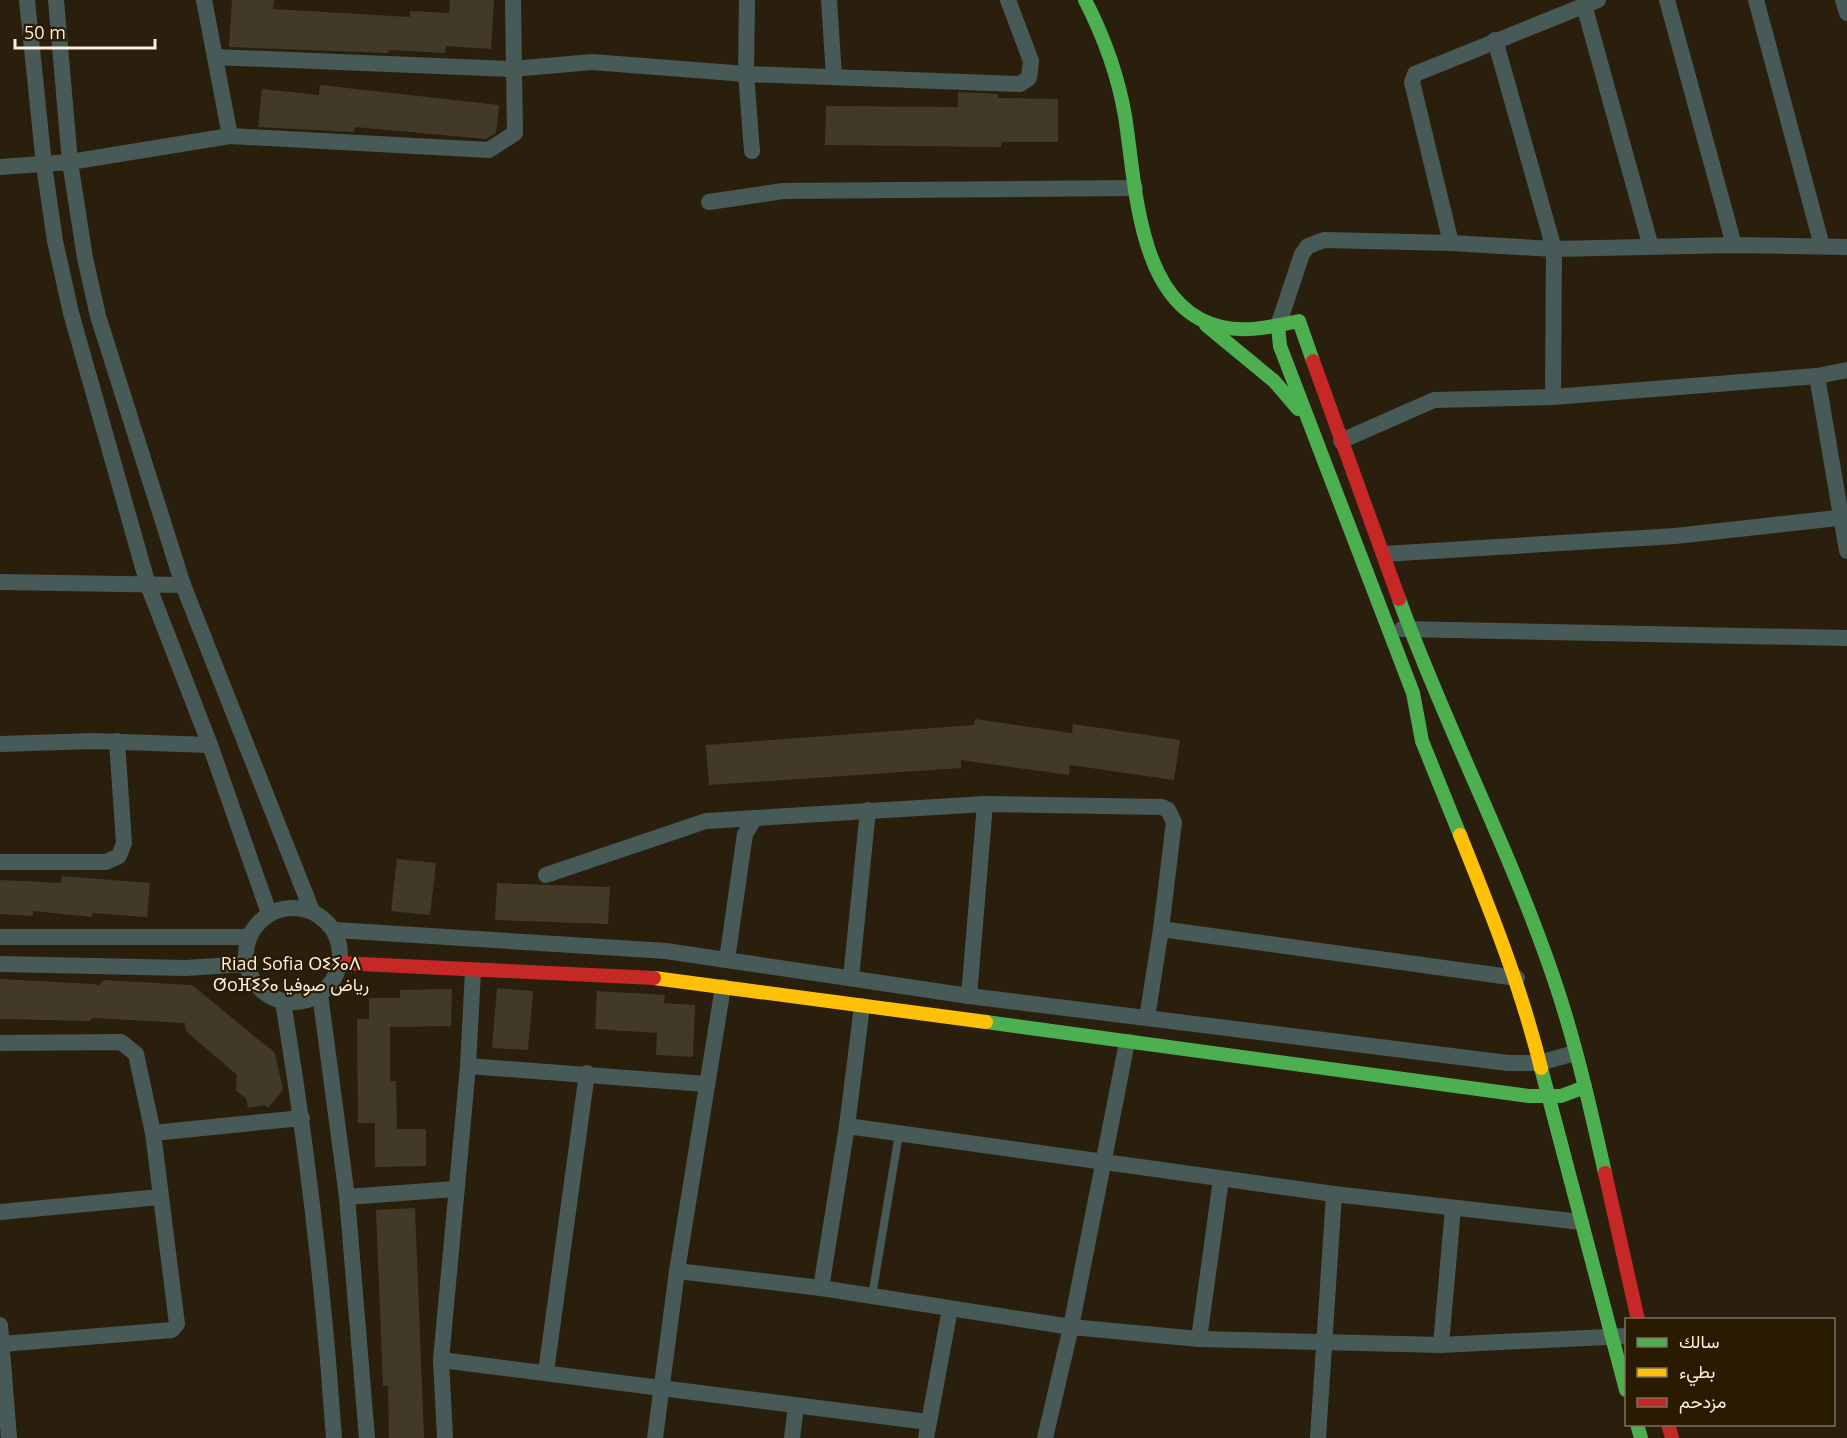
<svg xmlns="http://www.w3.org/2000/svg" width="1847" height="1438" font-family="'Open Sans',Vazirmatn,'Noto Sans Tifinagh',sans-serif">
  <rect width="100%" height="100%" fill="#2a1f0d"/>
  <!-- building -->
  <g fill="#433928">
    <polygon points="232,0 274,0 273,9 410,17 410,11 449,13 450,0 494,0 491,49 446,46 445,53 389,50 388,53 229,47"/>
    <polygon points="320,85 499,105 496,133 486,139 355,127 354,132 258,127 262,89 319,95"/>
    <polygon points="958,92 998,94 998,98 1058,99 1058,142 1002,142 1001,147 825,145 826,106 958,107"/>
    <polygon points="975,719 1072,733 1073,724 1180,740 1174,780 1070,765 1069,775 961,760 961,768 709,785 706,745 974,725"/>
    <polygon points="397,859 436,863 430,915 391,911"/>
    <polygon points="62,876 150,883 147,917 92,913 92,917 33,911 33,916 0,914 0,880 61,883"/>
    <polygon points="497,883 610,887 608,924 495,920"/>
    <polygon points="0,979 95,984 99,986 104,980 192,985 275,1053 283,1090 268,1108 264,1105 248,1108 246,1098 236,1091 237,1075 186,1031 185,1023 92,1018 90,1021 0,1019"/>
    <polygon points="497,988 533,991 528,1050 492,1048"/>
    <polygon points="452,989 451,1026 390,1027 390,1081 396,1081 397,1129 426,1129 426,1166 375,1167 375,1123 358,1123 357,1019 369,1019 369,998 400,998 400,990"/>
    <polygon points="597,991 665,995 664,1003 695,1005 693,1057 656,1055 657,1033 595,1029"/>
    <polygon points="415,1208 424,1438 389,1438 388,1386 383,1386 376,1210"/>
  </g>
  <g fill="none" stroke-linecap="round" stroke-linejoin="round">
    <!-- lane -->
    <polyline stroke="#475a57" stroke-width="8" points="872,1296 899,1134"/>
    <!-- street -->
    <g stroke="#475a57" stroke-width="16">
      <polyline points="27,0 44,165 55,241 71,313 148,585 210,745 269,913"/>
      <polyline points="56,0 70,162 85,258 98,316 183,585 312,911"/>
      <polyline points="204,0 230,136"/>
      <polyline points="829,0 834,77"/>
      <polyline points="1667,0 1734,245"/>
      <polyline points="1756,0 1822,246"/>
      <polyline points="1843,0 1847,13"/>
      <polyline points="1584,5 1651,247"/>
      <polyline points="1495,40 1554,249 1553,397"/>
      <polyline points="215,57 512,69 592,62 746,74 747,0"/>
      <polyline points="752,151 746,74 1020,84 1029,78 1031,61 1008,0"/>
      <polyline points="0,167 70,162 230,136 489,150 515,133 513,0"/>
      <polyline points="709,202 783,191 1135,188"/>
      <polyline points="1451,243 1412,82 1415,74 1598,0"/>
      <polyline points="1278,326 1302,254 1308,246 1324,240 1451,243 1554,249 1734,245 1847,247"/>
      <polyline points="1817,376 1847,551"/>
      <polyline points="1341,441 1434,400 1553,397 1817,376 1847,370"/>
      <polyline points="1384,554 1675,536 1847,517"/>
      <polyline points="0,582 183,585"/>
      <polyline points="1402,629 1847,638"/>
      <polyline points="0,744 94,741 210,745"/>
      <polyline points="0,862 106,862 119,856 124,843 117,741"/>
      <polyline points="546,875 706,821 985,804 1162,807 1168,810 1174,822 1161,929 1147,1018"/>
      <circle cx="293" cy="955" r="47"/>
      <polyline points="1161,929 1517,978"/>
      <polyline points="335,930 666,951 969,996 1508,1063 1539,1063 1575,1053"/>
      <polyline points="0,937 249,937"/>
      <polyline points="727,960 745,834 755,818"/>
      <polyline points="0,964 186,968 246,964"/>
      <polyline points="851,978 868,810"/>
      <polyline points="320,994 347,1197 367,1438"/>
      <polyline points="969,996 985,804"/>
      <path d="M283 1002C307 1146 324 1292 334 1438"/>
      <polyline points="0,1043 121,1042 136,1054 153,1133 177,1324 172,1330 2,1344"/>
      <polyline points="468,1066 706,1084"/>
      <polyline points="847,1126 1334,1194 1581,1222"/>
      <polyline points="153,1133 302,1118"/>
      <polyline points="347,1197 455,1189"/>
      <polyline points="0,1212 160,1197"/>
      <polyline points="677,1271 821,1288 1071,1327 1199,1339 1441,1345 1626,1336"/>
      <polyline points="821,1288 847,1126 862,1006"/>
      <polyline points="0,1325 9,1438"/>
      <polyline points="1199,1339 1221,1179"/>
      <polyline points="1441,1345 1453,1208"/>
      <polyline points="441,1360 928,1422"/>
      <polyline points="546,1372 587,1073"/>
      <polyline points="445,1438 441,1360 468,1066 473,971"/>
      <polyline points="655,1438 677,1271 723,987"/>
      <polyline points="792,1438 796,1406"/>
      <polyline points="926,1438 950,1309"/>
      <polyline points="1045,1438 1071,1327 1127,1042"/>
      <polyline points="1318,1438 1334,1194"/>
    </g>
    <!-- fast -->
    <g stroke="#4caf50" stroke-width="14">
      <path d="M1085 0C1104 37 1118 75 1125 116 1136 184 1137 309 1222 327 1247 333 1274 326 1299 321L1313 361"/>
      <polyline points="1206,325 1274,381 1298,409"/>
      <polyline points="1278,326 1280,346 1413,693 1422,741 1460,835"/>
      <path d="M1399 599C1447 731 1513 855 1557 988 1577 1049 1591 1111 1605 1173"/>
      <polyline points="986,1022 1529,1096 1561,1096 1585,1087"/>
      <polyline points="1541,1068 1626,1390"/>
      <polyline points="1637,1424 1641,1438"/>
    </g>
    <!-- slow -->
    <g stroke="#ffc107" stroke-width="14">
      <path d="M1460 835C1491 912 1521 987 1541 1068"/>
      <polyline points="654,978 986,1022"/>
    </g>
    <!-- jam -->
    <g stroke="#c62828" stroke-width="14">
      <polyline points="1313,361 1399,599"/>
      <polyline points="340,963 654,978"/>
      <polyline points="1605,1173 1638,1320"/>
      <polyline points="1668,1424 1672,1438"/>
    </g>
  </g>
  <g text-anchor="middle" dominant-baseline="central" stroke-width="4.5" stroke-linejoin="round" paint-order="stroke">
    <!-- neighbourhood labels -->
    <g font-size="18" fill="#fdeedb" stroke="#291a02">
      <text x="291" y="963">Riad Sofia ⵔⵉⵢⴰⴷ<tspan x="291" dy="21">ⵚoⴼⵉⵢⴰ رياض صوفيا</tspan></text>
    </g>
  </g>
  <!-- legend -->
  <rect x="1625" y="1318" width="210" height="108" fill="#291a02" stroke="#7e6f59" stroke-width="1.5"/>
  <rect x="1637" y="1338" width="30" height="9" fill="#4caf50" stroke="#7e6f59" stroke-width="1.5"/>
  <text x="1679" y="1348" font-size="18" fill="#fdeedb">سالك</text>
  <rect x="1637" y="1368" width="30" height="9" fill="#ffc107" stroke="#7e6f59" stroke-width="1.5"/>
  <text x="1679" y="1378" font-size="18" fill="#fdeedb">بطيء</text>
  <rect x="1637" y="1398" width="30" height="9" fill="#c62828" stroke="#7e6f59" stroke-width="1.5"/>
  <text x="1679" y="1408" font-size="18" fill="#fdeedb">مزدحم</text>
  <!-- scale -->
  <path d="M15 39v9h140v-9" fill="none" stroke="#fdeedb" stroke-width="3"/>
  <text x="24" y="39" font-size="18" fill="#fdeedb" stroke="#291a02" stroke-width="4.5" paint-order="stroke">50 m</text>
</svg>
